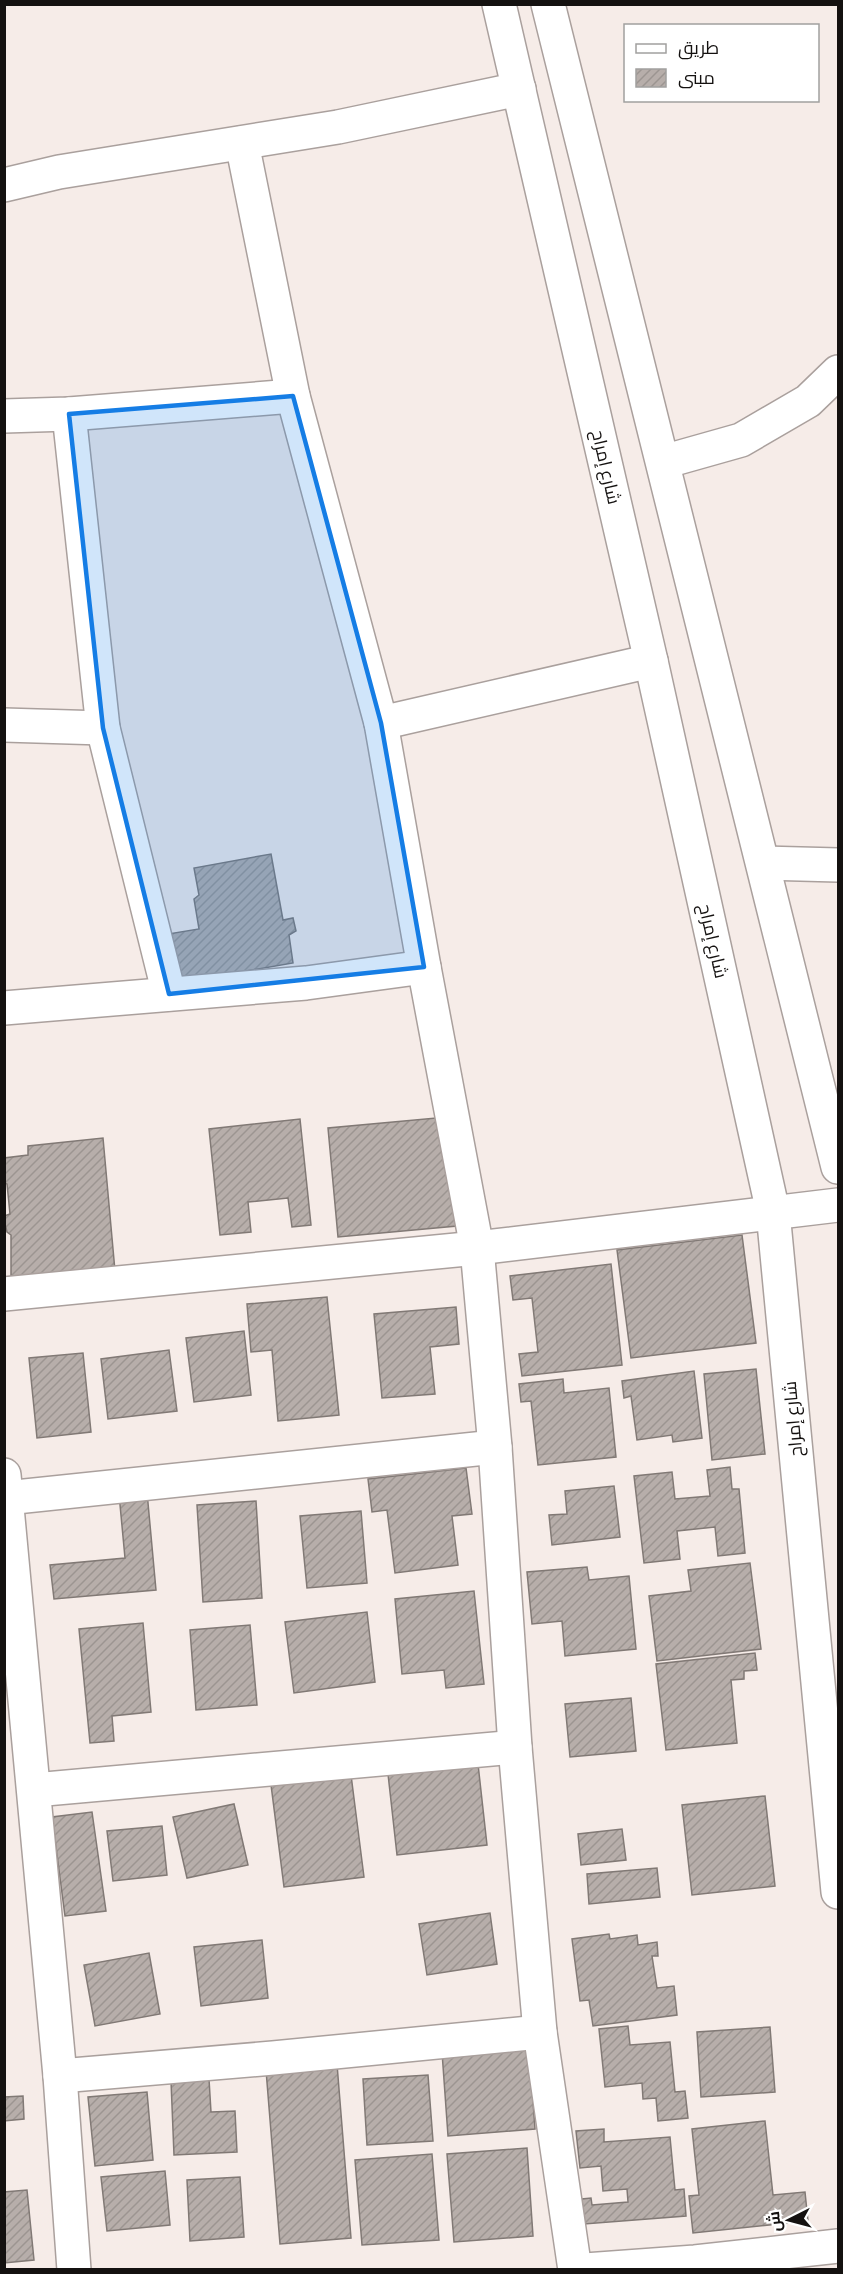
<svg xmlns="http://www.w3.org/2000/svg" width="843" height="2274" font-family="Signika,Cairo,sans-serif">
  <defs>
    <pattern id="building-hatch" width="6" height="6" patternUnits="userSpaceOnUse" patternTransform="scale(1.5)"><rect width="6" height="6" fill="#b7aeaa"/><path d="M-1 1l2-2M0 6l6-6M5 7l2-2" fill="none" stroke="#9c9591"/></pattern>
  </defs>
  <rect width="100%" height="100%" fill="#f6ece8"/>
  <!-- building -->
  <g fill="url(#building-hatch)" stroke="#817975" stroke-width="1.5">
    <polygon points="271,854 283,920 293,918 296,931 289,935 293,963 176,983 168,934 199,929 194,899 199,895 194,868"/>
    <polygon points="447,1117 457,1226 338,1237 328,1128"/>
    <polygon points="300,1119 311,1225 292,1227 288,1198 248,1202 251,1232 220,1235 209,1129"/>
    <polygon points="103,1138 115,1271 11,1282 11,1235 7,1232 4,1220 4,1216 10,1214 7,1184 4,1183 4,1158 28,1155 28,1146"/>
    <polygon points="742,1235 756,1343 631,1358 617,1250"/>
    <polygon points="611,1264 622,1365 522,1376 519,1354 538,1352 532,1298 513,1300 510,1276"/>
    <polygon points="327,1297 339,1415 278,1421 272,1350 251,1352 247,1304"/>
    <polygon points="456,1307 459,1344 430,1347 435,1394 382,1398 374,1314"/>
    <polygon points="244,1331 251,1395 194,1402 186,1338"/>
    <polygon points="169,1350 177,1411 108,1419 101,1359"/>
    <polygon points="83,1353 91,1432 37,1438 29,1358"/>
    <polygon points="756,1369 765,1454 712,1460 704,1374"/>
    <polygon points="694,1371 702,1438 673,1442 672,1435 637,1440 631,1396 624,1398 622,1381"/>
    <polygon points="563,1379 564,1393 609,1388 616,1457 538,1465 531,1401 521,1402 519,1384"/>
    <polygon points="730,1467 732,1489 739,1489 745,1553 718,1556 715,1527 677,1531 680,1559 644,1563 634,1476 672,1472 675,1499 710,1496 707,1470"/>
    <polygon points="466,1468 472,1514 452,1516 458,1565 395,1573 387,1510 372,1512 368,1479"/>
    <polygon points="614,1486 620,1537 552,1545 549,1515 567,1514 565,1491"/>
    <polygon points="147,1492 156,1590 54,1599 50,1565 125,1558 119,1494"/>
    <polygon points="256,1501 262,1598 203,1602 197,1505"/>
    <polygon points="361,1511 367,1583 307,1588 300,1516"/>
    <polygon points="750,1563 761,1649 657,1661 649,1596 691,1591 688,1570"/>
    <polygon points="587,1567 589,1580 629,1576 636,1649 565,1656 562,1621 532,1624 527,1572"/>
    <polygon points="474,1591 484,1684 446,1688 444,1670 402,1674 395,1599"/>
    <polygon points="367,1612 375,1682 294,1693 285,1622"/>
    <polygon points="143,1623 151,1712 112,1716 114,1741 90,1743 79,1629"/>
    <polygon points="250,1625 257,1705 196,1710 190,1630"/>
    <polygon points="755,1653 757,1670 744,1671 744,1679 731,1680 737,1743 666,1750 656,1664"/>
    <polygon points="631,1698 636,1751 570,1757 565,1704"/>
    <polygon points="478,1764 487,1845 397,1855 388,1774"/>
    <polygon points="350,1767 364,1877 284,1887 270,1777"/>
    <polygon points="765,1796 775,1886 692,1895 682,1805"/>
    <polygon points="234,1804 248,1865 187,1878 173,1817"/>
    <polygon points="92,1812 106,1911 65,1916 52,1817"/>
    <polygon points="162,1826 167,1875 113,1881 107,1831"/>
    <polygon points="622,1829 626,1860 581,1865 578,1834"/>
    <polygon points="657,1868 660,1897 589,1904 587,1874"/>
    <polygon points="490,1913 497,1964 427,1975 419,1924"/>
    <polygon points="609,1934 610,1939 637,1935 638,1945 657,1942 658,1956 652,1956 657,1988 674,1986 677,2015 593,2026 589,2000 580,2001 572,1939"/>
    <polygon points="262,1940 268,1998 201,2006 194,1947"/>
    <polygon points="149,1953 160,2014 95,2026 84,1965"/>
    <polygon points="628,2026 630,2045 670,2042 675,2092 685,2091 688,2118 658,2121 656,2098 643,2099 642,2083 605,2087 599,2029"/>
    <polygon points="770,2027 775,2092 701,2097 697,2032"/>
    <polygon points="529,2046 535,2129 448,2136 442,2052"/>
    <polygon points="337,2064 351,2238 280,2244 266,2070"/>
    <polygon points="428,2075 433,2141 367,2145 363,2079"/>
    <polygon points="209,2079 211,2112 235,2111 237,2152 174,2155 171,2081"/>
    <polygon points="147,2092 153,2160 95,2166 88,2097"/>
    <polygon points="23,2096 24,2119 4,2121 4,2097"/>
    <polygon points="765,2121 773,2195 805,2192 808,2221 693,2233 689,2196 699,2195 692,2129"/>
    <polygon points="604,2129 604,2142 670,2137 675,2190 684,2189 686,2216 584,2224 582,2199 591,2198 592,2205 628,2202 627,2189 603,2191 601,2166 580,2168 576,2131"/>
    <polygon points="527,2148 533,2236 454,2242 447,2154"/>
    <polygon points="432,2154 439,2240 362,2245 355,2160"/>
    <polygon points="165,2171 170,2225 107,2231 101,2177"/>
    <polygon points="240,2177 244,2237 190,2241 187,2180"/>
    <polygon points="27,2190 34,2260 4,2263 4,2192"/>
  </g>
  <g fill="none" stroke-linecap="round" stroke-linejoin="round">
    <defs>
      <g id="minor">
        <polyline points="242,143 293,396 381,723 424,967 477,1248 495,1447 515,1747 540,2032 575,2270"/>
        <polyline points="4,185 59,172 338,127 519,89"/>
        <polyline points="69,414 103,728 169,994"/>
        <polyline points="4,416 69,414 293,396"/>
        <polyline points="663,462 741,440 808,401 838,372"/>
        <polyline points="381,723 651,661"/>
        <polyline points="4,725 103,728"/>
        <polyline points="763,863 838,865"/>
        <polyline points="4,1008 306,983 424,967"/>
        <polyline points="4,1294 477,1248 838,1205"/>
        <polyline points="4,1475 60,2076 74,2270"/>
        <polyline points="6,1498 495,1447"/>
        <polyline points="34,1790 515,1747"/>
        <polyline points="60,2076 273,2058 540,2032"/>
        <polyline points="585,2270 695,2262 838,2246"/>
      </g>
      <g id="major">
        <polyline points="499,4 651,661 773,1212 838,1892"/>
        <polyline points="548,4 838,1167"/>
      </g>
    </defs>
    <!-- minor casing -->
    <use href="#minor" stroke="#aaa09d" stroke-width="36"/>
    <!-- major casing -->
    <use href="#major" stroke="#aaa09d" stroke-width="36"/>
    <!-- minor -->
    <use href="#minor" stroke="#fff" stroke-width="33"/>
    <!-- major -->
    <use href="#major" stroke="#fff" stroke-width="33"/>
  </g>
  <!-- marked area -->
  <path fill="#157de5" fill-opacity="0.2" stroke="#157de5" stroke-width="4.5" stroke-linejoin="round" d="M293 396 381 723 424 967 169 994 103 728 69 414Z"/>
  <g text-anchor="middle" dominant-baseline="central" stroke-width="4.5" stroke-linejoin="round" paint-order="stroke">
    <!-- street labels -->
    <g font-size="18" fill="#141110" stroke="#fff">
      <text transform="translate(606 467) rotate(77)">شارع إمراح</text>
      <text transform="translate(713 941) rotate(77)">شارع إمراح</text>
      <text transform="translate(793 1419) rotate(-95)">شارع إمراح</text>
    </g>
  </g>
  <!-- border -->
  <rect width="843" height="2274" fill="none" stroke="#141110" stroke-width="12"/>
  <!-- legend -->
  <rect x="624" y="24" width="195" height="78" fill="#ffffff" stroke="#a1a09f" stroke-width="1.5"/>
  <rect x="636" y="44" width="30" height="9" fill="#ffffff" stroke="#a1a09f" stroke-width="1.5"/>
  <text x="678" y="54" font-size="18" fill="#141110">طريق</text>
  <rect x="636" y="69" width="30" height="18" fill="url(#building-hatch)" stroke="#a1a09f" stroke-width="1.5"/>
  <text x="678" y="84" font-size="18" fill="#141110">مبنى</text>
  <!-- north arrow -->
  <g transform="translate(789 2220) rotate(264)" stroke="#ffffff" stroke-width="4.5" paint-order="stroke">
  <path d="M0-4.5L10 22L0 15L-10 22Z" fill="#141110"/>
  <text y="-9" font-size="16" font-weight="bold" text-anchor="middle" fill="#141110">ش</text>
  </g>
</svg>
